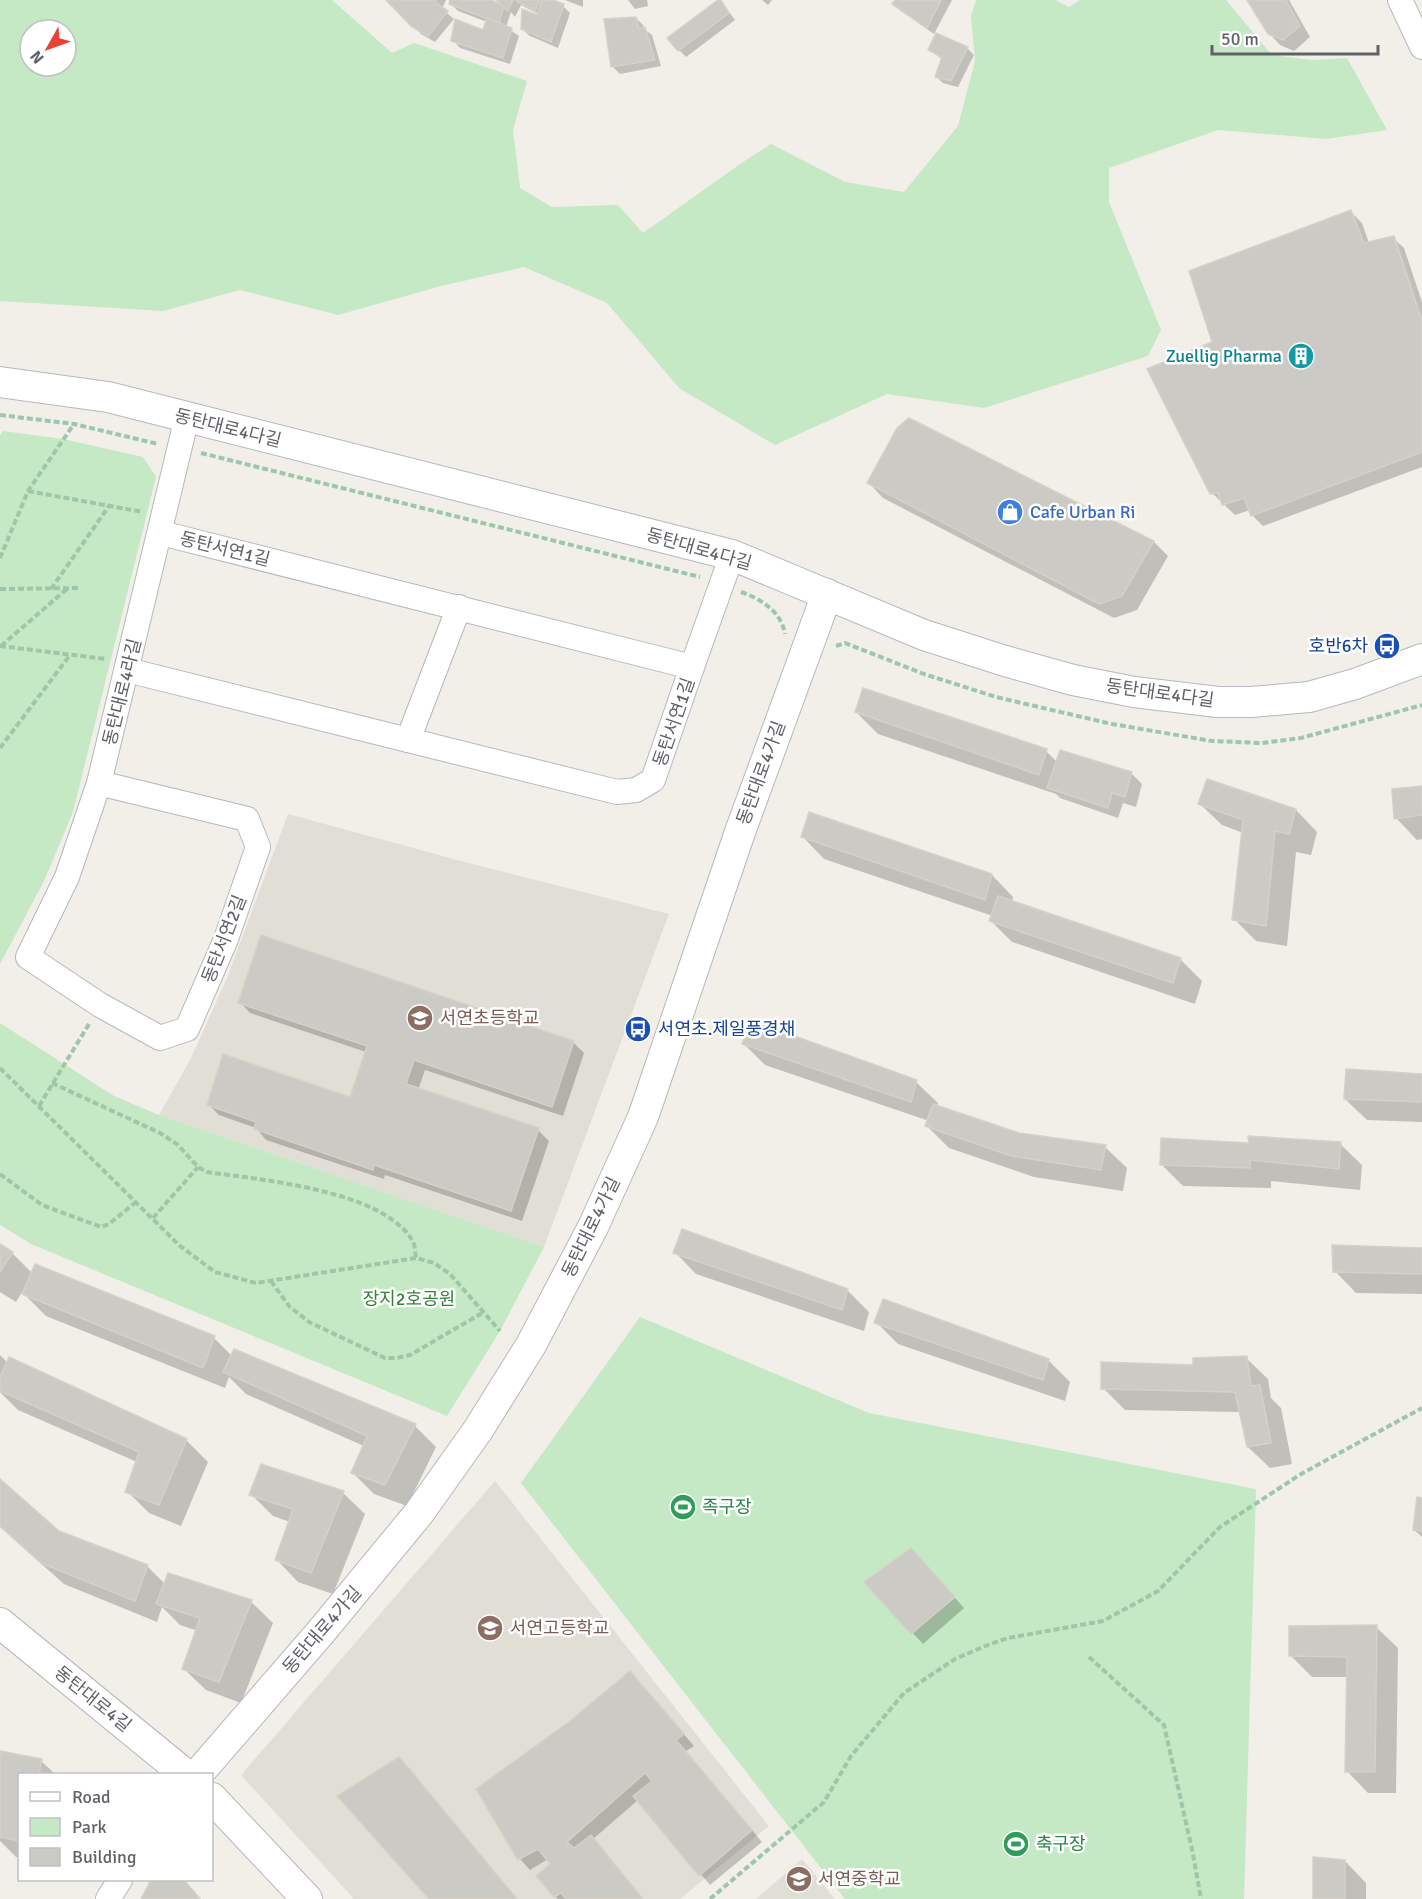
<svg xmlns="http://www.w3.org/2000/svg" width="1422" height="1899" font-family="Signika,'Noto Sans KR',sans-serif">
  <rect width="100%" height="100%" fill="#f1efe8"/>
  <!-- education -->
  <g fill="#e1ded6">
    <polygon points="288,814 461,861 669,914 544,1247 159,1115 191,1058 227,978"/>
    <polygon points="495,1481 769,1826 680,1899 354,1899 241,1775"/>
    <polygon points="802,1859 835,1899 756,1899"/>
  </g>
  <!-- green -->
  <g fill="#c5e8c5" fill-rule="evenodd">
    <path d="M0 0H332L392 53 414 43 527 81 513 130 520 188 552 207 618 205 643 233 743 162 771 144 845 182 904 192 958 126 975 61 971 16 976 0H1055L1069 7 1080 0H1226L1272 55 1312 60 1347 58 1387 130 1326 139 1218 130 1109 168V202L1161 330 1148 356 984 408 887 394 775 445 679 388 607 303 524 267 441 286 338 315 240 290 163 311 0 301ZM30 30H66V66H30Z"/>
    <polygon points="3,431 63,439 143,457 156,477 73,812 44,881 0,964 0,435"/>
    <polygon points="0,1023 114,1096 159,1115 544,1247 500,1331 447,1416 31,1244 0,1225"/>
    <polygon points="640,1317 869,1413 1256,1489 1244,1899 845,1899 521,1483"/>
  </g>
  <!-- shadow -->
  <g fill="#0003">
    <polygon points="388,0 446,0 442,9 454,19 435,42 421,34"/>
    <polygon points="452,0 487,0 506,8 498,0 550,0 563,6 570,13 558,48 530,36 522,29 540,15 521,5 515,17 511,12 506,27 519,36 510,64 460,48 453,40 484,32 487,22 458,11 451,4"/>
    <polygon points="565,0 583,0 583,7"/>
    <polygon points="628,0 647,0 648,6 635,9"/>
    <polygon points="720,0 735,20 686,57 679,50"/>
    <polygon points="762,0 772,0 768,5"/>
    <polygon points="896,0 952,0 934,34 901,11 894,4"/>
    <polygon points="1249,0 1289,0 1310,37 1294,51 1280,45 1269,33"/>
    <polygon points="636,18 643,25 644,29 652,35 661,66 620,74 613,67"/>
    <polygon points="967,48 974,55 958,87 943,83 936,76 943,60 930,50"/>
    <polygon points="1351,212 1362,223 1369,243 1393,238 1404,248 1422,302 1422,467 1263,526 1252,515 1250,510 1235,515 1212,493 1213,343"/>
    <polygon points="909,420 1154,542 1168,556 1137,610 1114,618 883,498 869,483"/>
    <polygon points="856,712 1046,751 1057,762 1131,773 1142,784 1136,807 1123,803 1118,818 1060,798 1056,794 878,734"/>
    <polygon points="1422,787 1422,839 1417,840 1396,818"/>
    <polygon points="1200,804 1296,810 1317,832 1311,855 1296,852 1287,946 1256,941 1234,919 1243,833 1222,825"/>
    <polygon points="810,814 992,875 1013,897 1012,902 1180,959 1202,981 1195,1004 1012,942 991,921 993,916 824,859 803,837"/>
    <polygon points="240,1002 573,1042 584,1053 563,1116 425,1070 418,1090 538,1130 549,1141 522,1221 385,1175 384,1179 266,1140 256,1128 219,1115 208,1104 351,1099 366,1052 250,1013"/>
    <polygon points="744,1044 916,1082 938,1103 936,1107 1019,1134 1105,1147 1127,1168 1123,1191 1034,1177 949,1148 927,1126 929,1121 765,1065"/>
    <polygon points="1422,1075 1422,1122 1367,1120 1345,1099"/>
    <polygon points="1340,1144 1362,1165 1360,1190 1271,1181 1271,1188 1183,1186 1161,1164 1250,1145"/>
    <polygon points="0,1246 12,1253 33,1274 214,1338 232,1356 415,1426 436,1447 407,1506 374,1494 353,1473 364,1446 246,1394 229,1377 225,1388 46,1316 22,1292 16,1302 0,1292"/>
    <polygon points="1422,1249 1422,1294 1356,1293 1335,1271"/>
    <polygon points="675,1252 847,1290 869,1312 864,1331 696,1274"/>
    <polygon points="876,1322 1048,1360 1070,1382 1065,1401 898,1344"/>
    <polygon points="0,1355 8,1363 186,1440 208,1462 181,1526 149,1513 127,1491 137,1462 18,1410 0,1392"/>
    <polygon points="1246,1358 1268,1379 1271,1398 1281,1408 1292,1464 1270,1468 1248,1447 1241,1412 1125,1410 1103,1388 1194,1367"/>
    <polygon points="262,1466 343,1493 365,1514 333,1594 298,1582 277,1560 290,1522 273,1516 251,1494"/>
    <polygon points="0,1481 58,1532 147,1566 166,1585 251,1602 273,1623 241,1703 206,1690 184,1669 198,1631 180,1625 162,1607 157,1622 64,1584 0,1527"/>
    <polygon points="1422,1500 1422,1537 1414,1530"/>
    <polygon points="922,1561 964,1608 923,1644 866,1582"/>
    <polygon points="1376,1627 1398,1648 1396,1793 1368,1793 1347,1771 1348,1677 1312,1677 1290,1655"/>
    <polygon points="640,1684 694,1746 686,1751 762,1842 710,1885 638,1800 593,1839 643,1899 558,1899 555,1896 552,1864 548,1859 530,1870 520,1859"/>
    <polygon points="0,1752 41,1761 55,1774 20,1774 20,1857 16,1857 0,1841"/>
    <polygon points="399,1759 410,1769 517,1899 431,1899"/>
    <polygon points="1345,1861 1366,1883 1366,1899 1314,1899"/>
    <polygon points="152,1880 184,1880 201,1899 143,1899"/>
  </g>
  <!-- building -->
  <g fill="#cccac5" stroke="#d6d1c6" stroke-width="1.5">
    <polygon points="386,0 436,0 435,2 448,11 428,36 412,27"/>
    <polygon points="450,0 491,0 504,6 499,23 449,4"/>
    <polygon points="496,0 513,0 508,11"/>
    <polygon points="515,0 540,0 535,11"/>
    <polygon points="542,0 553,0 564,4 551,42 521,29 522,9 537,15"/>
    <polygon points="718,0 721,0 729,13 678,51 667,38"/>
    <polygon points="895,0 941,0 927,28 892,4"/>
    <polygon points="1247,0 1286,0 1300,26 1283,40 1268,34"/>
    <polygon points="636,17 639,29 645,27 655,60 611,67 604,19"/>
    <polygon points="487,18 512,28 503,58 451,41 455,19 483,30"/>
    <polygon points="936,33 968,47 951,81 935,77 942,57 928,50"/>
    <polygon points="1351,210 1364,243 1394,236 1422,321 1422,452 1251,516 1244,498 1222,505 1218,493 1210,494 1147,369 1212,342 1189,271"/>
    <polygon points="909,418 1154,541 1122,596 1099,604 867,483 897,428"/>
    <polygon points="863,688 1047,749 1039,775 855,712"/>
    <polygon points="1060,750 1132,772 1125,797 1112,793 1108,808 1047,788"/>
    <polygon points="1207,779 1296,809 1289,834 1275,831 1266,926 1232,920 1243,820 1198,804"/>
    <polygon points="1422,786 1422,815 1394,819 1392,789"/>
    <polygon points="809,812 992,874 985,900 801,837"/>
    <polygon points="998,896 1181,958 1173,983 989,921"/>
    <polygon points="261,935 574,1041 552,1107 414,1060 406,1084 539,1128 511,1211 374,1165 373,1170 254,1129 256,1122 207,1105 223,1054 350,1097 367,1046 238,1003"/>
    <polygon points="750,1020 917,1080 911,1102 742,1044"/>
    <polygon points="1346,1069 1422,1074 1422,1102 1344,1099"/>
    <polygon points="933,1104 1019,1133 1106,1145 1101,1170 1011,1156 925,1126"/>
    <polygon points="1248,1136 1341,1142 1339,1169 1250,1160 1250,1168 1160,1165 1161,1138 1249,1143"/>
    <polygon points="682,1229 848,1289 842,1310 673,1253"/>
    <polygon points="0,1244 13,1252 0,1272"/>
    <polygon points="1332,1245 1422,1248 1422,1274 1333,1272"/>
    <polygon points="35,1264 215,1336 203,1368 22,1294"/>
    <polygon points="883,1299 1049,1359 1043,1380 874,1323"/>
    <polygon points="234,1349 416,1424 385,1485 351,1473 367,1436 223,1372"/>
    <polygon points="1247,1356 1251,1386 1260,1385 1271,1443 1247,1447 1235,1392 1101,1389 1101,1362 1193,1365 1193,1358"/>
    <polygon points="9,1357 187,1439 159,1505 125,1492 139,1452 0,1391 0,1377"/>
    <polygon points="261,1464 344,1491 311,1573 275,1560 293,1509 249,1495"/>
    <polygon points="0,1479 59,1531 148,1565 135,1601 41,1563 0,1526"/>
    <polygon points="1417,1497 1422,1498 1422,1531 1413,1530"/>
    <polygon points="911,1548 955,1597 911,1634 864,1582"/>
    <polygon points="168,1573 252,1600 219,1682 182,1669 200,1618 156,1604"/>
    <polygon points="1377,1625 1375,1772 1345,1772 1347,1657 1289,1656 1289,1626"/>
    <polygon points="630,1671 684,1734 676,1740 752,1830 699,1876 633,1796 652,1781 645,1773 567,1842 574,1848 591,1835 643,1899 566,1899 561,1893 554,1897 536,1876 550,1864 538,1849 518,1860 476,1789 570,1721"/>
    <polygon points="0,1751 42,1759 39,1774 20,1774 20,1841 0,1837"/>
    <polygon points="399,1757 517,1899 429,1899 337,1796"/>
    <polygon points="1313,1857 1345,1860 1345,1899 1313,1899"/>
    <polygon points="151,1880 184,1880 200,1899 141,1899"/>
  </g>
  <g fill="none" stroke-linecap="round" stroke-linejoin="round">
    <defs>
      <g id="minor">
        <polyline points="1400,0 1422,47"/>
        <polyline points="692,667 732,555"/>
        <polyline points="127,670 617,792 636,790 653,780 692,667 161,533"/>
        <polyline points="408,740 459,607"/>
        <polyline points="99,783 247,819 258,847 226,939 187,1029 160,1038 100,1005 28,957 67,877 99,783 187,417"/>
        <polyline points="108,1899 120,1880"/>
      </g>
      <g id="tertiary">
        <polyline points="0,382 108,397 732,555 924,635 1005,661 1073,680 1134,692 1218,702 1251,702 1309,697 1355,684 1422,659"/>
        <polyline points="0,1623 185,1774"/>
        <polyline points="198,1774 320,1633 419,1513 478,1430 531,1345 593,1227 643,1117 740,832 827,594"/>
        <polyline points="212,1798 307,1899"/>
      </g>
    </defs>
    <!-- minor casing -->
    <use href="#minor" stroke="#b5b8bc" stroke-width="26"/>
    <!-- tertiary casing -->
    <use href="#tertiary" stroke="#b5b8bc" stroke-width="32"/>
    <!-- path -->
    <g stroke="#9cc7a9" stroke-width="4" stroke-dasharray="6 3" stroke-linecap="butt">
      <polyline points="0,415 74,424 158,444"/>
      <polyline points="201,453 700,577"/>
      <polyline points="28,491 143,512"/>
      <polyline points="0,558 28,491 74,424"/>
      <polyline points="0,589 79,588"/>
      <polyline points="51,589 109,506"/>
      <path d="M741 592C761 599 781 611 785 634"/>
      <polyline points="0,646 106,659"/>
      <polyline points="1,646 68,588"/>
      <polyline points="836,646 845,643 924,674 996,697 1112,724 1212,741 1262,743 1301,738 1422,705"/>
      <polyline points="0,748 70,655"/>
      <polyline points="0,1068 180,1246 215,1272 256,1283 416,1258 434,1263 450,1274 500,1331"/>
      <path d="M52 1083 160 1133 177 1144 198 1167 207 1172C261 1180 382 1190 412 1240 415 1244 415 1252 416 1258"/>
      <polyline points="39,1106 89,1024"/>
      <polyline points="0,1174 42,1205 101,1227 109,1224 136,1202"/>
      <polyline points="153,1218 198,1167"/>
      <polyline points="271,1281 289,1306 309,1322 385,1358 397,1358 410,1355 484,1312"/>
      <polyline points="1089,1657 1164,1725 1193,1854 1201,1899"/>
      <polyline points="710,1899 824,1802 851,1756 904,1693 955,1659 990,1644 1008,1638 1103,1621 1158,1591 1220,1527 1301,1474 1422,1408"/>
    </g>
    <!-- minor -->
    <use href="#minor" stroke="#fff" stroke-width="24"/>
    <!-- tertiary -->
    <use href="#tertiary" stroke="#fff" stroke-width="30"/>
  </g>
  <!-- icons -->
  <defs>
    <symbol id="building-disc" viewBox="-11 -11 22 22"><circle r="9.5" fill="#0f9aa8" stroke="#fff"/><path d="M-4-6H4V6H1V3H-1V6H-4ZM-2.5-4.3h1.7v1.8h-1.7ZM.8-4.3h1.7v1.8H.8ZM-2.5-1h1.7V.8h-1.7ZM.8-1h1.7V.8H.8Z" fill="#fff"/></symbol>
    <symbol id="shop-disc" viewBox="-11 -11 22 22"><circle r="9.5" fill="#3f7fe0" stroke="#fff"/><path d="M-5-2.5h2.3a2.7 3.5 0 0 1 5.4 0H5L5.5 6h-11ZM-1.5-2.5h3a1.5 2.3 0 0 0-3 0Z" fill="#fff"/></symbol>
    <symbol id="bus-disc" viewBox="-11 -11 22 22"><circle r="9.5" fill="#1a4fb4" stroke="#fff"/><path d="M-5-6H5V4H4V6H2V4H-2V6H-4V4H-5ZM-3.5-4V0h7V-4ZM-3.5 1.2v1.5H-2V1.2ZM2 1.2v1.5H3.5V1.2Z" fill="#fff"/></symbol>
    <symbol id="school-disc" viewBox="-11 -11 22 22"><circle r="9.5" fill="#8d6e63" stroke="#fff"/><path d="M0-5L7-2L0 1L-7-2ZM-4 1L0 2.5L4 1V4Q0 6-4 4Z" fill="#fff"/></symbol>
    <symbol id="stadium-disc" viewBox="-11 -11 22 22"><circle r="9.5" fill="#2e9e5b" stroke="#fff"/><path d="M0-5a6.5 5 0 1 0 0 10a6.5 5 0 1 0 0-10ZM-3.5-1.8h7v3.6h-7Z" fill="#fff"/></symbol>
  </defs>
  <g fill-rule="evenodd">
    <use href="#building-disc" x="1286" y="341" width="30" height="30"/>
    <use href="#shop-disc" x="995" y="497" width="30" height="30"/>
    <use href="#bus-disc" x="1372" y="631" width="30" height="30"/>
    <use href="#school-disc" x="405" y="1003" width="30" height="30"/>
    <use href="#bus-disc" x="623" y="1014" width="30" height="30"/>
    <use href="#stadium-disc" x="668" y="1492" width="30" height="30"/>
    <use href="#school-disc" x="475" y="1613" width="30" height="30"/>
    <use href="#stadium-disc" x="1001" y="1829" width="30" height="30"/>
    <use href="#school-disc" x="784" y="1864" width="30" height="30"/>
  </g>
  <g text-anchor="middle" dominant-baseline="central" stroke-width="5" stroke-linejoin="round" paint-order="stroke">
    <!-- culture labels -->
    <g font-size="18" fill="#0d838f" stroke="#fff" text-anchor="end">
      <text x="1282" y="356">Zuellig Pharma</text>
    </g>
    <!-- street labels -->
    <g font-size="18" fill="#5f6368" stroke="#fff">
      <text transform="translate(228 428) rotate(14)">동탄대로4다길</text>
      <text transform="translate(225 549) rotate(14)">동탄서연1길</text>
      <text transform="translate(699 549) rotate(16)">동탄대로4다길</text>
      <text transform="translate(122 692) rotate(-76)">동탄대로4라길</text>
      <text transform="translate(1160 693) rotate(8)">동탄대로4다길</text>
      <text transform="translate(674 722) rotate(-71)">동탄서연1길</text>
      <text transform="translate(761 773) rotate(-70)">동탄대로4가길</text>
      <text transform="translate(224 939) rotate(-69)">동탄서연2길</text>
      <text transform="translate(591 1227) rotate(-64)">동탄대로4가길</text>
      <text transform="translate(322 1630) rotate(-49)">동탄대로4가길</text>
      <text transform="translate(93 1699) rotate(39)">동탄대로4길</text>
    </g>
    <!-- shop labels -->
    <g font-size="18" fill="#366cbe" stroke="#fff" text-anchor="start">
      <text x="1030" y="512">Cafe Urban Ri</text>
    </g>
    <!-- transit labels -->
    <g font-size="18" fill="#164399" stroke="#fff" text-anchor="end">
      <text x="1368" y="646">호반6차</text>
      <text x="658" y="1029" text-anchor="start">서연초.제일풍경채</text>
    </g>
    <!-- education labels -->
    <g font-size="18" fill="#785e54" stroke="#fff" text-anchor="start">
      <text x="440" y="1018">서연초등학교</text>
      <text x="510" y="1628">서연고등학교</text>
      <text x="818" y="1879">서연중학교</text>
    </g>
    <!-- park labels -->
    <g font-size="18" fill="#348238" stroke="#fff">
      <text x="409" y="1299">장지2호공원</text>
    </g>
    <!-- leisure labels -->
    <g font-size="18" fill="#27864d" stroke="#fff" text-anchor="start">
      <text x="702" y="1507">족구장</text>
      <text x="1036" y="1844">축구장</text>
    </g>
  </g>
  <!-- legend -->
  <rect x="18" y="1773" width="195" height="108" fill="#ffffff" stroke="#bfc1c3" stroke-width="1.5"/>
  <rect x="30" y="1792" width="30" height="9" fill="#ffffff" stroke="#bfc1c3" stroke-width="1.5"/>
  <text x="72" y="1803" font-size="18" fill="#5f6368">Road</text>
  <rect x="30" y="1818" width="30" height="18" fill="#c5e8c5" stroke="#bfc1c3" stroke-width="1.5"/>
  <text x="72" y="1833" font-size="18" fill="#5f6368">Park</text>
  <rect x="30" y="1848" width="30" height="18" fill="#cccac5" stroke="#bfc1c3" stroke-width="1.5"/>
  <text x="72" y="1863" font-size="18" fill="#5f6368">Building</text>
  <!-- north arrow -->
  <g transform="translate(48 48) rotate(230)"><circle r="28" fill="#ffffff" stroke="#bfc1c3" stroke-width="1.5"/>
  <path d="M0-4.5L10 22L0 15L-10 22Z" fill="#ea4335"/>
  <text y="-9" font-size="16" font-weight="bold" text-anchor="middle" fill="#5f6368">N</text>
  </g>
  <!-- scale -->
  <path d="M1212 45v9h166v-9" fill="none" stroke="#5f6368" stroke-width="3"/>
  <text x="1221" y="45" font-size="18" fill="#5f6368" stroke="#ffffff" stroke-width="4.5" paint-order="stroke">50 m</text>
</svg>
